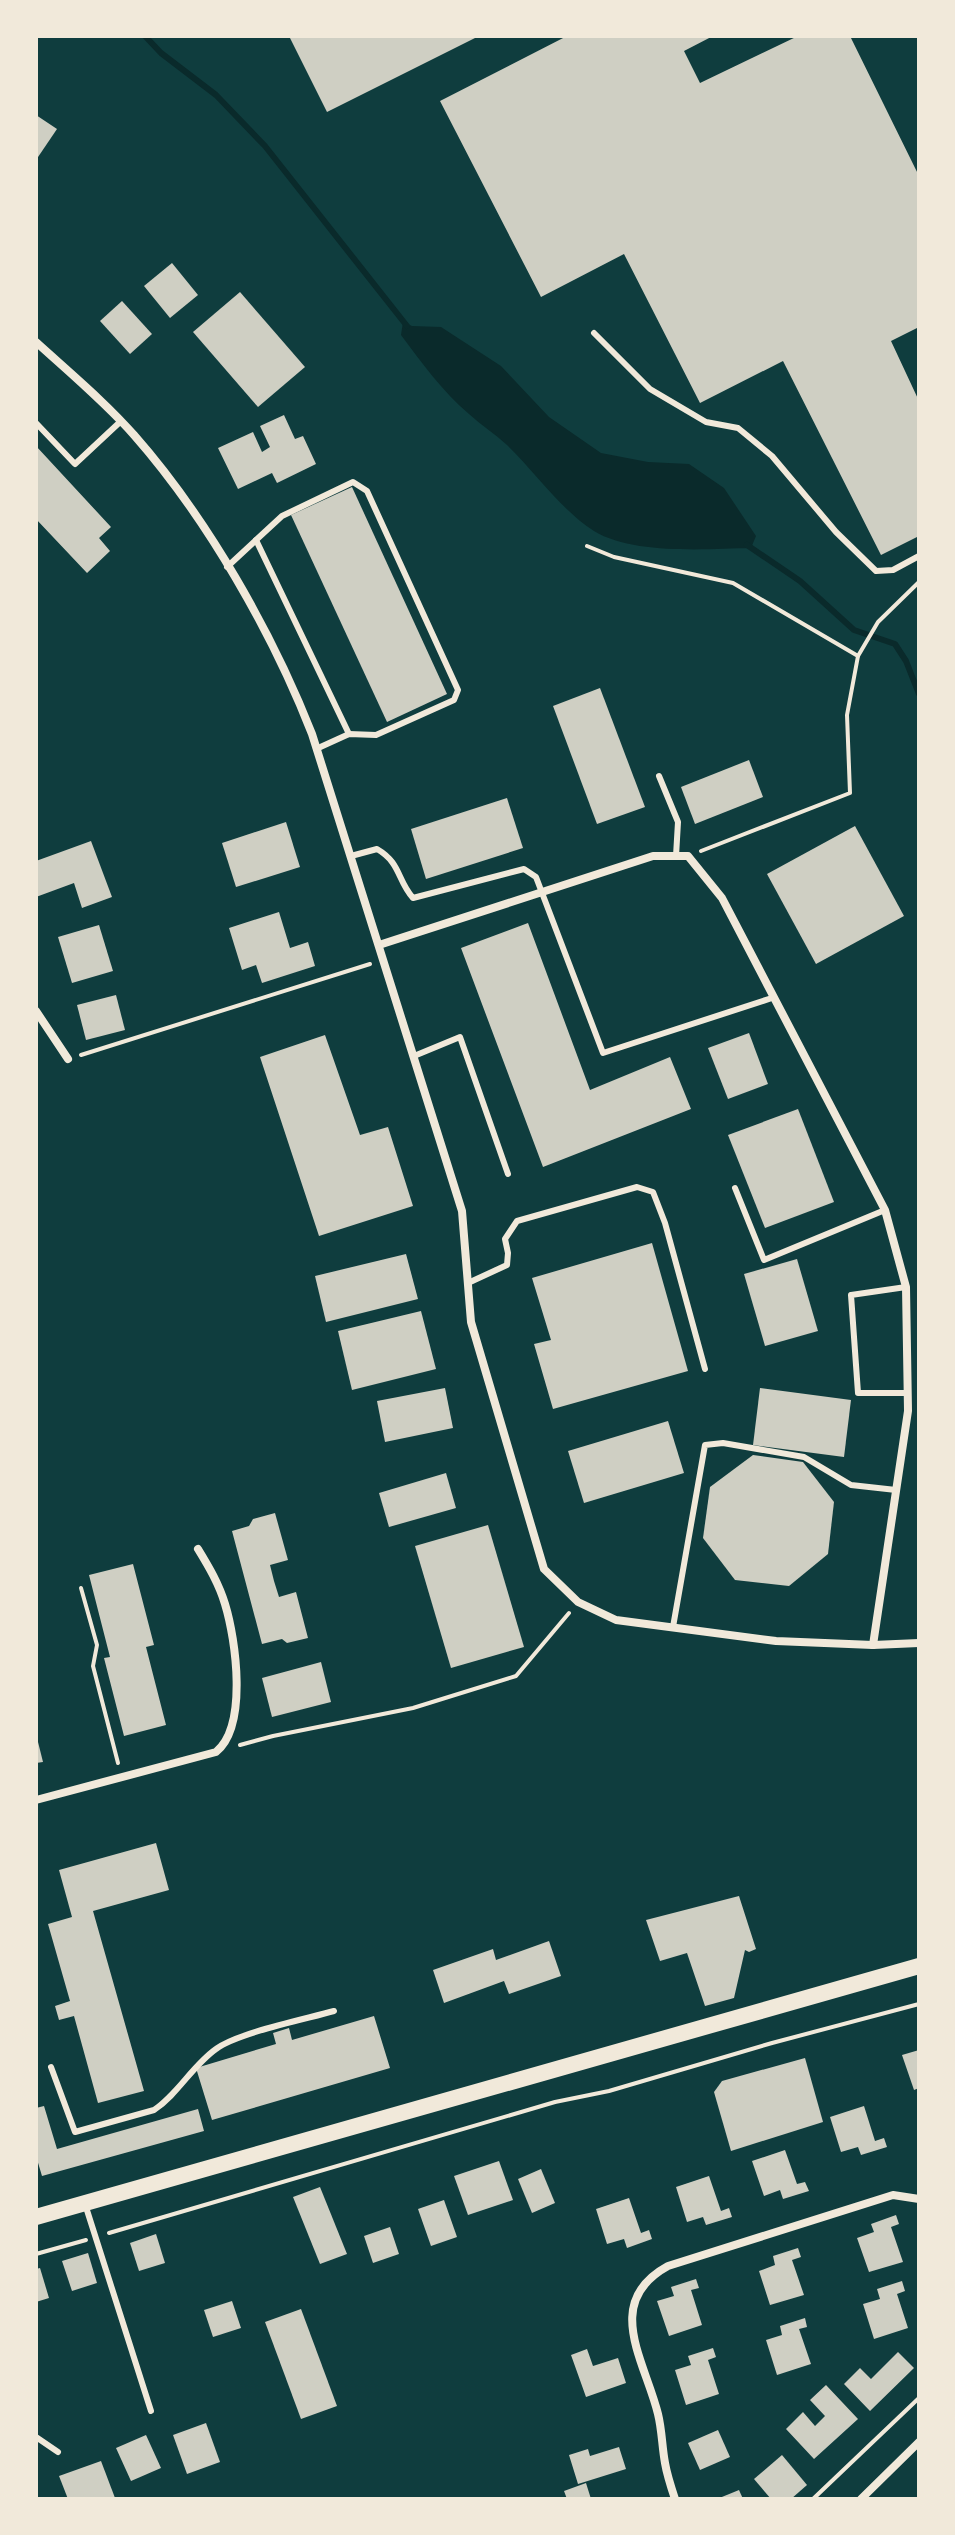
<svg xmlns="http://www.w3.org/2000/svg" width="955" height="2535" font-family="'Crimson Pro',serif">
  <rect width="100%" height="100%" fill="#0f3d3e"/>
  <!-- water -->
  <path fill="#0a2a2b" d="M403 322 412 326 441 327 501 366 549 417 601 453 648 462 689 464 724 488 756 536 751 548C707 549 633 555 594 531 561 510 535 472 507 445 495 434 481 425 469 414 442 391 422 363 401 335Z"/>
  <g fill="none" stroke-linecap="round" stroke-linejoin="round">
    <!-- stream -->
    <g stroke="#0a2a2b" stroke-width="6">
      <polyline points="145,36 161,53 216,95 265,146 407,326"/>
      <polyline points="747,545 800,581 854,630 895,644 906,661 919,694"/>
    </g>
  </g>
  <!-- building -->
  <g fill="#cfcfc3">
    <polygon points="289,36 479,36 327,112"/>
    <polygon points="567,36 713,36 684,51 700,83 798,36 850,36 919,176 919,327 891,341 919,401 919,536 881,555 783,361 700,403 624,254 541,297 440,101"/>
    <polygon points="36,115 57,129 36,160"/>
    <polygon points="172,263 198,295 170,318 144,286"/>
    <polygon points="240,292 305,367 258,407 193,332"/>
    <polygon points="122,301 152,334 130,354 100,321"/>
    <polygon points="284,415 295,439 303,436 316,464 277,483 272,473 238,489 218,448 253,432 262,452 270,447 260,426"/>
    <polygon points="36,446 111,527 99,538 110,551 87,573 36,519"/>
    <polygon points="352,487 447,694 387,722 291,515"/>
    <polygon points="600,688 645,807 597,824 553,706"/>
    <polygon points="749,760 763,797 695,824 681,787"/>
    <polygon points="507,798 523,848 426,879 411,829"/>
    <polygon points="286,822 300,867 236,887 222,843"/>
    <polygon points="855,826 904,916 816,964 767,874"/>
    <polygon points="91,841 112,897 82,908 74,883 36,897 36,861"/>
    <polygon points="279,912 290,948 308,942 315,966 262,983 256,965 242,970 229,928"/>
    <polygon points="528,923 590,1090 670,1057 691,1109 543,1167 461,948"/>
    <polygon points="99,925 113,971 72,983 58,937"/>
    <polygon points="116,995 125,1030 86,1040 77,1005"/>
    <polygon points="749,1033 768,1084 728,1099 708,1048"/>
    <polygon points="325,1035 360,1135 388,1127 413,1206 319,1236 260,1057"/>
    <polygon points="798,1109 834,1202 765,1228 728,1135"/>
    <polygon points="652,1243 688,1371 553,1409 534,1344 551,1340 532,1278"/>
    <polygon points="406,1254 418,1299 326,1322 315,1276"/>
    <polygon points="797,1259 818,1331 765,1346 744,1274"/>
    <polygon points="421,1311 436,1369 352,1390 338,1331"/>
    <polygon points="445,1388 453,1428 385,1442 377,1401"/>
    <polygon points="760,1388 851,1400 844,1457 753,1445"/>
    <polygon points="668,1421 684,1473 584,1503 568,1451"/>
    <polygon points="753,1455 803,1462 834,1502 828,1554 789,1586 735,1580 703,1538 710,1487"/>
    <polygon points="446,1473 456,1508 389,1527 379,1493"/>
    <polygon points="275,1513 288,1560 270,1565 274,1581 279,1597 296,1592 308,1638 287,1643 282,1639 262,1644 232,1531 249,1526 253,1519"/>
    <polygon points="488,1525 524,1647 451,1668 415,1546"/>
    <polygon points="133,1564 154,1645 146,1647 166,1725 124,1736 104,1658 110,1657 89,1575"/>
    <polygon points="321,1662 331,1702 272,1717 262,1678"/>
    <polygon points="37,1738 43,1762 36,1763 36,1739"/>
    <polygon points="156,1843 169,1890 93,1911 144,2091 98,2103 74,2016 59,2020 55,2006 70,2001 48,1924 72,1917 59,1870"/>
    <polygon points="739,1896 756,1949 749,1952 745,1950 734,1998 705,2006 687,1953 660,1961 646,1920"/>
    <polygon points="549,1941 561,1976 509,1994 504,1981 444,2003 433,1970 493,1949 496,1960"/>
    <polygon points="374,2016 390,2068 212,2120 196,2068 276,2044 273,2033 289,2028 292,2040"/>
    <polygon points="919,2050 919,2088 914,2090 902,2055"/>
    <polygon points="805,2058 823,2122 731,2151 714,2092 722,2081"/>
    <polygon points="44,2106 57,2149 198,2109 204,2131 42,2176 36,2156 36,2108"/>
    <polygon points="864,2106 875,2141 884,2138 887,2147 861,2155 858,2147 841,2152 830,2117"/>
    <polygon points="785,2150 797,2184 805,2182 809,2191 783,2199 780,2190 764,2196 752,2161"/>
    <polygon points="499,2161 513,2200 468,2215 454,2176"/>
    <polygon points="541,2169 555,2203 532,2213 518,2179"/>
    <polygon points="709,2176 721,2211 729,2208 732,2217 706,2225 703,2217 687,2222 676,2187"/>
    <polygon points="320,2187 347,2254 320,2264 293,2197"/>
    <polygon points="629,2198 641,2233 649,2230 652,2239 627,2248 624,2239 607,2244 596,2209"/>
    <polygon points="444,2200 457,2237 431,2246 418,2209"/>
    <polygon points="896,2215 899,2224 891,2227 903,2262 869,2272 857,2238 874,2232 871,2224"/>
    <polygon points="390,2227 399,2254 373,2263 364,2236"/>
    <polygon points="156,2234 165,2263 139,2271 130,2243"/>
    <polygon points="798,2248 801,2257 792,2260 804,2295 770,2305 759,2271 775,2265 773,2256"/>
    <polygon points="88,2253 97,2283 72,2291 62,2261"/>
    <polygon points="40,2268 49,2298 36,2302 36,2269"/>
    <polygon points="696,2279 699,2288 691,2290 702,2325 669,2336 657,2301 674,2296 671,2287"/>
    <polygon points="902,2281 905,2291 897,2294 908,2328 874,2339 863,2304 880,2299 877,2289"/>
    <polygon points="232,2301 241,2328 213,2337 204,2310"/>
    <polygon points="301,2309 337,2406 301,2419 265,2322"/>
    <polygon points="805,2318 807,2327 799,2329 811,2364 777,2375 766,2340 782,2335 780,2326"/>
    <polygon points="713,2348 716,2357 708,2360 719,2394 686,2405 675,2370 691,2365 688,2356"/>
    <polygon points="587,2349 593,2366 618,2358 626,2383 586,2397 571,2355"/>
    <polygon points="898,2352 914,2368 870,2411 844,2384 860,2368 871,2379"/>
    <polygon points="826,2385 858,2419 814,2459 786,2429 803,2412 815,2426 825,2416 810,2400"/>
    <polygon points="206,2423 220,2462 187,2474 173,2435"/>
    <polygon points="718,2430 730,2457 700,2470 688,2443"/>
    <polygon points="146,2435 161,2468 131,2481 116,2448"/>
    <polygon points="619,2447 626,2469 578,2484 569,2455 588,2449 590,2456"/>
    <polygon points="782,2455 807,2485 791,2499 771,2499 754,2479"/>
    <polygon points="101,2461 115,2498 68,2499 59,2476"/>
    <polygon points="586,2483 591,2499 567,2499 564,2491"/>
    <polygon points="739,2490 743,2499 717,2499"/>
  </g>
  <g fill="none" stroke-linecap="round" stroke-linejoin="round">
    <!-- path -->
    <g stroke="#f1e9da" stroke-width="4">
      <polyline points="587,546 614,557 733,583 858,656"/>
      <polyline points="701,851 850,793 847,715 858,656 878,622 919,582"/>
      <polyline points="81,1055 370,964"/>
      <polyline points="81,1588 97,1645 93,1666 118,1763"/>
      <polyline points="240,1745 273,1736 413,1708 516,1676 569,1613"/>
      <polyline points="109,2233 555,2102 609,2091 772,2043 919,2004"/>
      <polyline points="36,2254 86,2240"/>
      <polyline points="813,2499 919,2398"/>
    </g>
    <!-- service -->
    <g stroke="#f1e9da" stroke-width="6">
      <polyline points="594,333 650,389 706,422 738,428 772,456 836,532 876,571 893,570 919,556"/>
      <polyline points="36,423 75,464 120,422"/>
      <polyline points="256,540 349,734"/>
      <polyline points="227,567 282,516 353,482 367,491 458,690 454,700 376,735 349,734 316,749"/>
      <polyline points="659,776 678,822 676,856"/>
      <path d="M351 856 377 849C401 863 397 880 413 898L524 869 536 877 603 1053 772 998"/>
      <polyline points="414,1056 460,1037 508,1174"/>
      <polyline points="735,1188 764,1260 885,1210"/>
      <polyline points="468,1283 507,1265 508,1253 505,1239 517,1221 637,1187 653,1192 665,1223 705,1369"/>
      <polyline points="906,1287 851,1295 858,1393 908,1393"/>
      <polyline points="673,1627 705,1445 723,1443 804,1457 851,1485 896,1490"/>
      <path d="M51 2067 75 2132 154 2110C178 2094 192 2066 216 2049 237 2033 306 2019 334 2011"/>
      <polyline points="85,2204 151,2411"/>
      <polyline points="36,2437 58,2452"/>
    </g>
    <!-- minor -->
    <g stroke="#f1e9da" stroke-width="8">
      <path d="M36 342C69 372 105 402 134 435 207 518 272 632 312 734L462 1211 471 1322 544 1569 578 1602 616 1620 776 1641 873 1645 919 1643"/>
      <polyline points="379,945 653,856 688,856 722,898 885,1210 906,1287 908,1411 873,1645"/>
      <polyline points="36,1011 68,1059"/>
      <path d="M36 1800 216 1752C248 1726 236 1640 225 1604 219 1584 209 1567 198 1549"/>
      <path d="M675 2499C671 2487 667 2475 665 2463 662 2447 662 2430 658 2414 645 2361 602 2302 668 2266L893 2195 919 2199"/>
      <polyline points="861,2499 919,2442"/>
    </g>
    <!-- secondary -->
    <polyline stroke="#f1e9da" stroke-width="16" points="36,2217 919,1966"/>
  </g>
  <!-- border -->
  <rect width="955" height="2535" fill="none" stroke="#f1e9da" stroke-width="76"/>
</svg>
